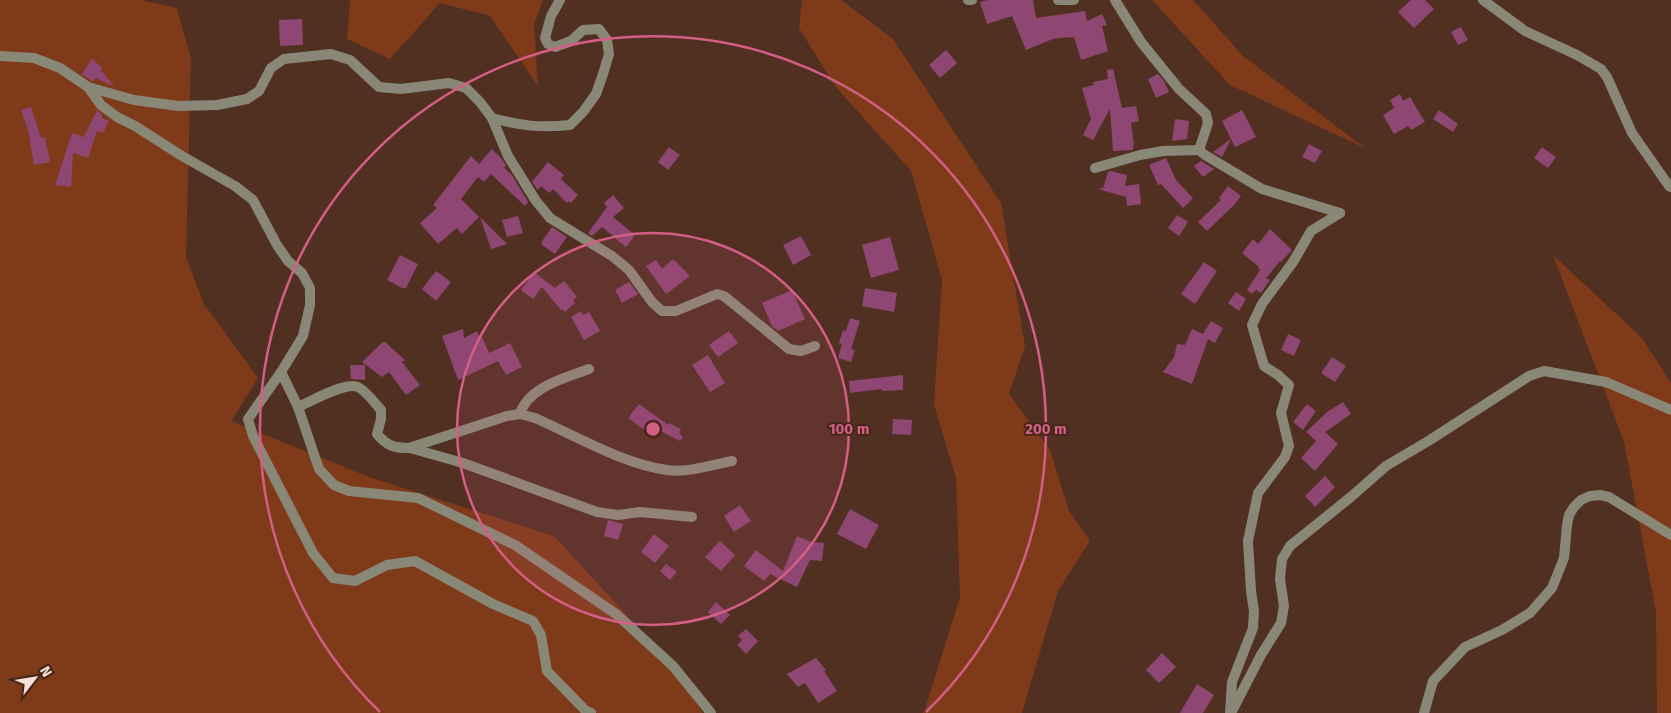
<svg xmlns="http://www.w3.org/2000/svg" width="1671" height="713" font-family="'Fira Sans',sans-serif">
  <rect width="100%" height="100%" fill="#513021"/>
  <!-- green -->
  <g fill="#7e3a19">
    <polygon points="0,0 141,0 177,8 191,59 186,257 204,304 258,378 231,421 369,477 554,536 665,657 703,713 0,713"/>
    <polygon points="350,0 543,0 534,24 538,86 490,16 440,3 390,59 347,39"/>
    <polygon points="802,0 841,0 893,39 1001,203 1025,346 1009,394 1050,450 1069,511 1090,541 1058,591 1022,713 921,713 924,712 960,597 956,478 934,405 942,280 911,171 835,86 799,28"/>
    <polygon points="1152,0 1193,0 1243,56 1365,148 1230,85"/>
    <polygon points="1553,255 1642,338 1671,383 1671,713 1657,713 1656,612 1624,442"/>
  </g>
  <!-- building -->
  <g fill="#8e4672">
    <polygon points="988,0 1033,0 1036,18 1085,11 1087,21 1102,14 1107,25 1102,26 1108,51 1081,60 1074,37 1068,38 1068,37 1053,39 1026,50 1012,16 987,24 980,2"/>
    <polygon points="1411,0 1425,0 1434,9 1414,28 1398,12"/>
    <polygon points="302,19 303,45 280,46 279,20"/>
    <polygon points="1461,27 1468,40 1458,45 1451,32"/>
    <polygon points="946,50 957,63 940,78 929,65"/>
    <polygon points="92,58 102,68 101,70 115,87 96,78 93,81 92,81 82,74"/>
    <polygon points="1113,69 1122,108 1136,106 1139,121 1131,123 1134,146 1133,146 1133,150 1113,151 1110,109 1093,140 1083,135 1091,119 1082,88 1094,85 1093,82 1108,79 1107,70"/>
    <polygon points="1158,74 1164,81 1169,92 1156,98 1148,79"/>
    <polygon points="1400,94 1403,101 1410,97 1425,122 1411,130 1408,126 1394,134 1383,115 1394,108 1390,100"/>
    <polygon points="31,107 41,138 45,137 50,162 34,165 28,130 21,110"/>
    <polygon points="97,110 102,115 102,118 109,121 103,133 97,131 88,158 73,153 71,187 55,185 72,133 84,137"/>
    <polygon points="1242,110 1256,137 1235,147 1231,139 1222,157 1213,152 1231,139 1222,121"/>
    <polygon points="1439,110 1458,124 1453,132 1433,119"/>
    <polygon points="1175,119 1189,121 1187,139 1172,141"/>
    <polygon points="1309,144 1322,151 1315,163 1302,157"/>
    <polygon points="669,147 680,155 668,170 658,162"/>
    <polygon points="1542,147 1556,157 1548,168 1534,158"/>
    <polygon points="492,149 501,158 506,165 504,168 512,175 528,202 525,206 491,174 484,182 478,177 461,199 479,217 462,234 457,228 438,244 420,223 437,208 433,205 471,156 479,164"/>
    <polygon points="1166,158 1176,180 1193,198 1183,208 1161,184 1158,185 1149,165"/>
    <polygon points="1201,161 1214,169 1203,177 1194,166"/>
    <polygon points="548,162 564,175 561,179 578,195 571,203 569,201 567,203 553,189 549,193 541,186 538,190 532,182"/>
    <polygon points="1110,171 1127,175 1125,186 1139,184 1141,204 1127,206 1126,197 1098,189 1103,188 1108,172"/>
    <polygon points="1228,186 1241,196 1234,205 1207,231 1198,222 1221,200 1219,198"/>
    <polygon points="613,195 624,208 613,217 635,235 626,247 602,227 592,236 588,233 607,207 604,203"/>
    <polygon points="1177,215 1188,222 1179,236 1168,228"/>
    <polygon points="518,216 523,233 507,237 502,220"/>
    <polygon points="480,217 507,244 491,249"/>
    <polygon points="552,227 567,237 555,254 542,245 542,241"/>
    <polygon points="1270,229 1292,250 1281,262 1280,261 1266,278 1270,280 1261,293 1256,290 1252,294 1247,290 1260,270 1258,268 1259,267 1242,253 1253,239 1258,244"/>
    <polygon points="801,236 811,255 793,265 783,245"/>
    <polygon points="890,237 899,270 871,278 862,245"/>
    <polygon points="400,255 418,264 406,288 402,288 387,280"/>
    <polygon points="673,259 690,276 666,294 646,266 656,260 662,269"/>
    <polygon points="1204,262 1217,271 1195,304 1181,294"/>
    <polygon points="436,271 451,282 436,301 422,289"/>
    <polygon points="534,272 555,288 564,281 577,297 573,300 575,303 565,312 563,309 561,310 542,287 533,299 521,290"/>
    <polygon points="629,282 638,294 622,303 615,290"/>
    <polygon points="865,288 897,293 894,312 862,306"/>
    <polygon points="792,290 805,319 778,331 772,326 762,303"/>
    <polygon points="1236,292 1246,299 1239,311 1228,303"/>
    <polygon points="581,311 583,315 589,312 600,331 584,340 571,317"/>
    <polygon points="850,318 860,321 851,349 855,350 851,362 838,358 842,344 839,343 843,330 846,331"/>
    <polygon points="1211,321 1223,328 1215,343 1208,339 1192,384 1163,372 1174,357 1177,344 1185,345 1192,329 1203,334"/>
    <polygon points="463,329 464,338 477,331 479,336 481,335 489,353 510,343 522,367 506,375 498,361 458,380 442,336"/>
    <polygon points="729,331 738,343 718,357 709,345"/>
    <polygon points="1288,334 1301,340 1294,356 1281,350"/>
    <polygon points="384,341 405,360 402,362 420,385 406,395 389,372 382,377 362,362"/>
    <polygon points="708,355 725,383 710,392 692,365"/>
    <polygon points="1332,357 1346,366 1335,382 1321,373"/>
    <polygon points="350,365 365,365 365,380 351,379"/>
    <polygon points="903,375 903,390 882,391 882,389 850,393 849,381"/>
    <polygon points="1343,402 1351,414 1325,432 1338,444 1315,471 1301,458 1316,441 1306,432 1327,412"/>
    <polygon points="639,404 668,425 669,423 681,429 679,433 683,437 680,441 651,426 647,432 628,418"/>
    <polygon points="1307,404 1316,411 1303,430 1293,422"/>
    <polygon points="893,419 912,420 911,435 892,434"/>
    <polygon points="1325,476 1335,487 1315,507 1305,496"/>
    <polygon points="740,505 751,521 734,532 724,516"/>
    <polygon points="850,509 879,525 866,549 837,534"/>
    <polygon points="608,520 623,524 618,540 604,536"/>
    <polygon points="654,534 669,546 655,563 641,552"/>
    <polygon points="797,536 811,542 824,543 822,561 810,560 797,587 770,574 764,581 744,566 756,550 783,571"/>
    <polygon points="720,541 735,555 721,571 705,557"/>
    <polygon points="666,564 677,572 670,580 660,571"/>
    <polygon points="716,602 730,615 721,624 708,612"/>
    <polygon points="746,629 758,641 746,654 737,645 742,640 738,636"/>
    <polygon points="1162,653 1176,667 1159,683 1146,670"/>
    <polygon points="816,658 826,670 824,671 837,691 818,703 805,683 798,687 787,674"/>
    <polygon points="1197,684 1214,695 1203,713 1180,713"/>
  </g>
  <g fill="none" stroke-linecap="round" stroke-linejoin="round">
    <!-- street -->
    <g stroke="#898877" stroke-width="10">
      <polyline points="968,0 972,0"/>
      <polyline points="1058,0 1074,0"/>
      <polyline points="1115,0 1141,42 1179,89 1206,114 1208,123 1199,150 1205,155 1262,189 1340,213"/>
      <polyline points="1483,0 1525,31 1577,55 1601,69 1607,77 1632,133 1669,186 1671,187"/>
      <polyline points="0,56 34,58 60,68 88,87 101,105 117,117 135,126 182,156 235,186 253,200 277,245 288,261 302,273 310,288 310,305 303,336 281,372 248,419 253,436 313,553 333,578 355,581 387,565 415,561 493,604 533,621 541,635 547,671 586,711 591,713"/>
      <path d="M88 87 134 100 178 106 217 105 247 99 259 91 271 68 284 59 331 54 350 60 379 87 401 89 449 83 466 88 480 102 492 118C521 126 540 128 570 125L583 112 596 94 603 74 609 54 607 40 599 29 583 30 571 41 555 47 548 44 545 38 551 16 560 0"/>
      <polyline points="492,118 508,156 536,201 550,218 612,256 629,270 652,302 662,311 676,311 717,294 724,296 789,349 801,351 815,346"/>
      <polyline points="1095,168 1140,155 1163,151 1199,150"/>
      <polyline points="281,372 298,407 319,469 334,485 349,491 418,498 515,545 616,614 673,666 711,713"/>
      <path d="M298 407C310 402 346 381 358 387 367 392 374 402 381 410V419L377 434C387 446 394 448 409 448L507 416 520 414 535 418C576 436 623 464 667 470 688 473 712 465 732 461"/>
      <path d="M520 414C528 387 565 378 589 369"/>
      <polyline points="410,448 463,463 597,512 618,515 640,512 692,517"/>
      <polyline points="1230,713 1232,682 1253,628 1254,611 1251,591 1248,541 1258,493 1285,457 1289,446 1281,413 1289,385 1278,375 1264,366 1252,325 1262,304 1293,262 1311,231 1340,213"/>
      <polyline points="1231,713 1261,655 1281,623 1284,606 1280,579 1282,559 1290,546 1352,496 1386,466 1430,440 1529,376 1544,371 1606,382 1671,410"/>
      <polyline points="1424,713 1433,681 1465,647 1502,630 1530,613 1552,588 1564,558 1567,525 1569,515 1574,507 1581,500 1590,496 1600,495 1609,497 1671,535"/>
    </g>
  </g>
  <!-- distance rings -->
  <circle cx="653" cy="429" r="196" fill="#d55e86" fill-opacity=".12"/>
  <g fill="none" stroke="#d55e86" stroke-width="2.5">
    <circle cx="653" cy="429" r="196"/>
    <path d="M380 712A393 393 0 1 1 926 712"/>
  </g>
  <circle cx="653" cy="429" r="8" fill="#d55e86" stroke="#462617" stroke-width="2.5"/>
  <g font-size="15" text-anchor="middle" font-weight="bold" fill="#d55e86" stroke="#462617" stroke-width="4" stroke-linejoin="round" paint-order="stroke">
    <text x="849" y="434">100 m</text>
    <text x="1046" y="434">200 m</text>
  </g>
  <!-- north arrow -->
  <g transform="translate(35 678) rotate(59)" stroke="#462617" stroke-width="4" paint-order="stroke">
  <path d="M0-4L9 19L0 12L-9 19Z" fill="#f7e1d7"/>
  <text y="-8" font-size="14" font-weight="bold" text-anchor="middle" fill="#f7e1d7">N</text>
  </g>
</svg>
